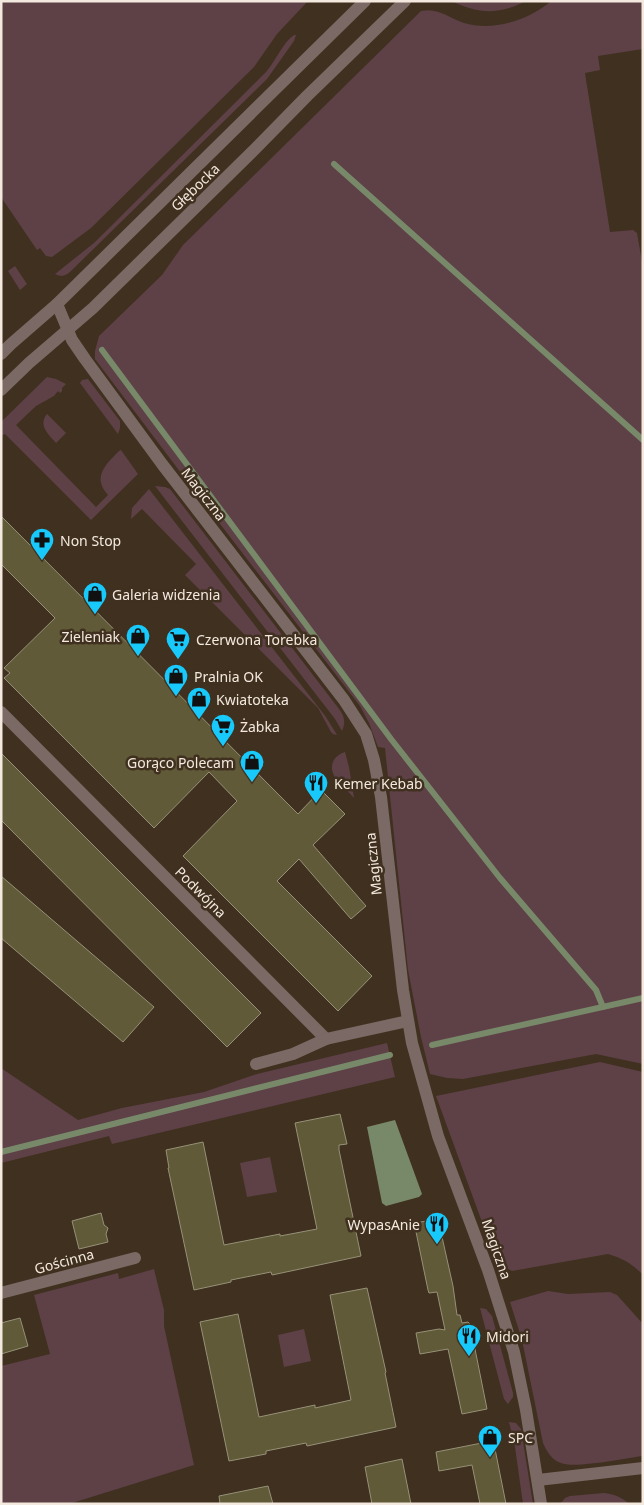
<svg xmlns="http://www.w3.org/2000/svg" width="644" height="1505" font-family="'Noto Sans',sans-serif">
  <rect width="100%" height="100%" fill="#40301f"/>
  <!-- green -->
  <g fill="#5e4047">
    <polygon points="1,1 308,1 277,34 254,67 91,228 52,257 46,256 40,248 37,250 1,197"/>
    <path d="M451 1H526C498 15 479 14 451 1Z"/>
    <path d="M551 1H643V49L598 56 600 70 585 73 610 232 633 230 637 233 643 267V1064L596 1054 463 1079 447 1078 430 1074 421 1037 408 970 385 748 378 747 369 723 360 706 184 477 95 359V351L99 336 162 275 183 245 421 11C438 7 449 18 464 23 493 32 529 20 551 1Z"/>
    <path d="M294 35H296L294 41 267 79 73 269C67 275 63 278 55 274L94 243 266 72C275 62 283 42 294 35Z"/>
    <polygon points="15,266 27,284 20,290 8,271"/>
    <path d="M47 377 56 379 66 384 62 388V391L60 393 58 391 54 396 36 406 16 425 96 507 108 495C92 477 105 465 119 451L121 450 138 474 91 520 5 434 1 436V422Z"/>
    <polygon points="88,379 120,421 120,428 118,434 80,383 82,380"/>
    <path d="M47 414 66 433 56 443C48 434 38 425 47 414Z"/>
    <path d="M155 486 165 487 170 489 336 705C343 714 347 720 342 731L335 719Z"/>
    <polygon points="149,489 326,717 337,735 333,734 331,732 318,708 185,575 196,564 142,509 131,519 132,508"/>
    <path d="M345 752 349 767 354 798C346 788 327 776 333 762 335 757 339 754 345 752Z"/>
    <polygon points="387,1043 395,1077 112,1144 109,1136 1,1163 1,1068 78,1120 122,1108 204,1092 257,1074"/>
    <path d="M600 1062 643 1072V1275C631 1263 624 1259 608 1254L512 1271 497 1263 436 1096Z"/>
    <polygon points="270,1157 277,1192 247,1197 240,1163"/>
    <polygon points="154,1269 164,1310 164,1326 194,1465 69,1504 1,1504 1,1366 50,1354 34,1295 118,1273 119,1279"/>
    <path d="M548 1291 568 1294 610 1292 617 1295 643 1324V1456C626 1458 574 1469 561 1463 552 1460 547 1452 543 1443L522 1340 510 1302Z"/>
    <polygon points="480,1308 486,1309 492,1316 513,1393 513,1397 508,1404 504,1399"/>
    <polygon points="304,1329 311,1361 284,1367 278,1335"/>
    <polygon points="509,1422 516,1423 521,1429 533,1504 523,1504 515,1447"/>
    <path d="M604 1493C613 1494 622 1497 629 1504L561 1503 565 1498 570 1496Z"/>
  </g>
  <!-- water -->
  <polygon fill="#788969" points="395,1120 422,1194 419,1197 386,1206 382,1203 367,1127"/>
  <g fill="none" stroke-linecap="round" stroke-linejoin="round">
    <!-- stream -->
    <g stroke="#788969" stroke-width="6">
      <polyline points="334,164 643,440"/>
      <polyline points="102,350 391,739 500,878 596,990 603,1007"/>
      <polyline points="432,1045 643,998"/>
      <polyline points="1,1152 390,1055"/>
    </g>
  </g>
  <!-- building -->
  <g fill="#605a38" stroke="#969178">
    <polygon points="1,516 298,814 321,790 345,814 313,845 366,906 351,919 299,859 277,881 372,976 338,1011 183,856 237,801 209,772 154,828 4,678 10,673 4,668 55,618 1,564"/>
    <polygon points="1,753 261,1013 227,1047 1,820"/>
    <polygon points="1,876 154,1007 123,1042 1,938"/>
    <polygon points="340,1114 347,1144 339,1145 339,1150 361,1256 272,1275 271,1272 231,1280 231,1282 194,1290 168,1168 169,1168 166,1150 203,1142 224,1245 280,1234 280,1236 317,1229 295,1123"/>
    <polygon points="101,1213 104,1225 108,1228 106,1234 108,1242 79,1249 72,1221"/>
    <polygon points="438,1219 453,1286 457,1315 460,1315 462,1323 468,1322 470,1324 487,1409 462,1414 448,1349 420,1354 416,1333 439,1329 445,1330 437,1292 429,1293 428,1290 415,1227 415,1223"/>
    <polygon points="367,1288 386,1372 385,1373 396,1427 307,1446 306,1443 266,1451 266,1454 229,1461 200,1322 238,1314 259,1417 315,1405 315,1408 351,1400 330,1295"/>
    <polygon points="20,1318 28,1346 1,1354 1,1323"/>
    <polygon points="492,1441 494,1444 506,1504 480,1504 472,1465 439,1471 436,1452"/>
    <polygon points="402,1459 411,1504 372,1504 365,1467"/>
    <polygon points="268,1486 273,1504 220,1504 219,1496"/>
  </g>
  <g fill="none" stroke-linecap="round" stroke-linejoin="round">
    <!-- minor -->
    <g stroke="#7a6964" stroke-width="12">
      <polyline points="57,304 72,340 85,359 162,464 344,700 366,734 374,760 381,797 403,990 412,1043 438,1136 488,1270 514,1352 526,1410 541,1504"/>
      <polyline points="1,354 11,344 57,304 365,1"/>
      <polyline points="1,390 29,363 93,308 255,149 307,96 405,1"/>
      <polyline points="1,712 326,1039"/>
      <polyline points="256,1064 293,1054 326,1039 408,1021"/>
      <polyline points="1,1293 135,1258"/>
      <polyline points="538,1480 643,1468"/>
    </g>
  </g>
  <!-- icons -->
  <defs>
    <symbol id="pharmacy-pin" viewBox="-11 -11 22 30"><path d="M0 17L-7.5 6A9.5 9.5 0 1 1 7.5 6Z" fill="#18cafc" stroke="#40301f"/><path d="M-2-6h4v4h4v4h-4v4h-4v-4h-4v-4h4Z" fill="#111"/></symbol>
    <symbol id="shop-pin" viewBox="-11 -11 22 30"><path d="M0 17L-7.5 6A9.5 9.5 0 1 1 7.5 6Z" fill="#18cafc" stroke="#40301f"/><path d="M-5-2.5h2.3a2.7 3.5 0 0 1 5.4 0H5L5.5 6h-11ZM-1.5-2.5h3a1.5 2.3 0 0 0-3 0Z" fill="#111"/></symbol>
    <symbol id="supermarket-pin" viewBox="-11 -11 22 30"><path d="M0 17L-7.5 6A9.5 9.5 0 1 1 7.5 6Z" fill="#18cafc" stroke="#40301f"/><path d="M-6-5.5h2.5l.6 2H6L4.5 2H-2.5L-4.4-4H-6ZM-1.5 3.2a1.3 1.3 0 1 0 .1 0ZM3 3.2a1.3 1.3 0 1 0 .1 0Z" fill="#111"/></symbol>
    <symbol id="restaurant-pin" viewBox="-11 -11 22 30"><path d="M0 17L-7.5 6A9.5 9.5 0 1 1 7.5 6Z" fill="#18cafc" stroke="#40301f"/><path d="M-5-6h1v4h1v-4h1v4h1v-4h1v5L-1.5 .5V6h-2V.5L-5-1ZM5-6V6H3V1.5H1.5Q1.5-4 5-6Z" fill="#111"/></symbol>
  </defs>
  <g fill-rule="evenodd">
    <use href="#pharmacy-pin" x="28" y="526" width="28" height="38"/>
    <use href="#shop-pin" x="81" y="580" width="28" height="38"/>
    <use href="#shop-pin" x="124" y="622" width="28" height="38"/>
    <use href="#supermarket-pin" x="164" y="625" width="28" height="38"/>
    <use href="#shop-pin" x="162" y="662" width="28" height="38"/>
    <use href="#shop-pin" x="185" y="685" width="28" height="38"/>
    <use href="#supermarket-pin" x="209" y="712" width="28" height="38"/>
    <use href="#shop-pin" x="238" y="748" width="28" height="38"/>
    <use href="#restaurant-pin" x="302" y="769" width="28" height="38"/>
    <use href="#restaurant-pin" x="423" y="1210" width="28" height="38"/>
    <use href="#restaurant-pin" x="455" y="1322" width="28" height="38"/>
    <use href="#shop-pin" x="476" y="1423" width="28" height="38"/>
  </g>
  <g text-anchor="middle" dominant-baseline="central" stroke-width="5" stroke-linejoin="round" paint-order="stroke">
    <!-- street labels -->
    <g font-size="14" fill="#f4e9df" stroke="#40301f">
      <text transform="translate(195 187) rotate(-44)">Głębocka</text>
      <text transform="translate(204 494) rotate(52)">Magiczna</text>
      <text transform="translate(373 864) rotate(-96)">Magiczna</text>
      <text transform="translate(201 892) rotate(45)">Podwójna</text>
      <text transform="translate(497 1249) rotate(71)">Magiczna</text>
      <text transform="translate(64 1261) rotate(-15)">Gościnna</text>
    </g>
    <!-- poi labels -->
    <g font-size="14" fill="#f4e9df" stroke="#40301f" text-anchor="start">
      <text x="60" y="540">Non Stop</text>
      <text x="112" y="594">Galeria widzenia</text>
      <text x="120" y="636" text-anchor="end">Zieleniak</text>
      <text x="196" y="639">Czerwona Torebka</text>
      <text x="194" y="676">Pralnia OK</text>
      <text x="216" y="699">Kwiatoteka</text>
      <text x="240" y="726">Żabka</text>
      <text x="234" y="762" text-anchor="end">Gorąco Polecam</text>
      <text x="334" y="783">Kemer Kebab</text>
      <text x="420" y="1224" text-anchor="end">WypasAnie</text>
      <text x="486" y="1336">Midori</text>
      <text x="508" y="1437">SPC</text>
    </g>
  </g>
  <!-- border -->
  <rect width="644" height="1505" fill="none" stroke="#f4e9df" stroke-width="5"/>
</svg>
